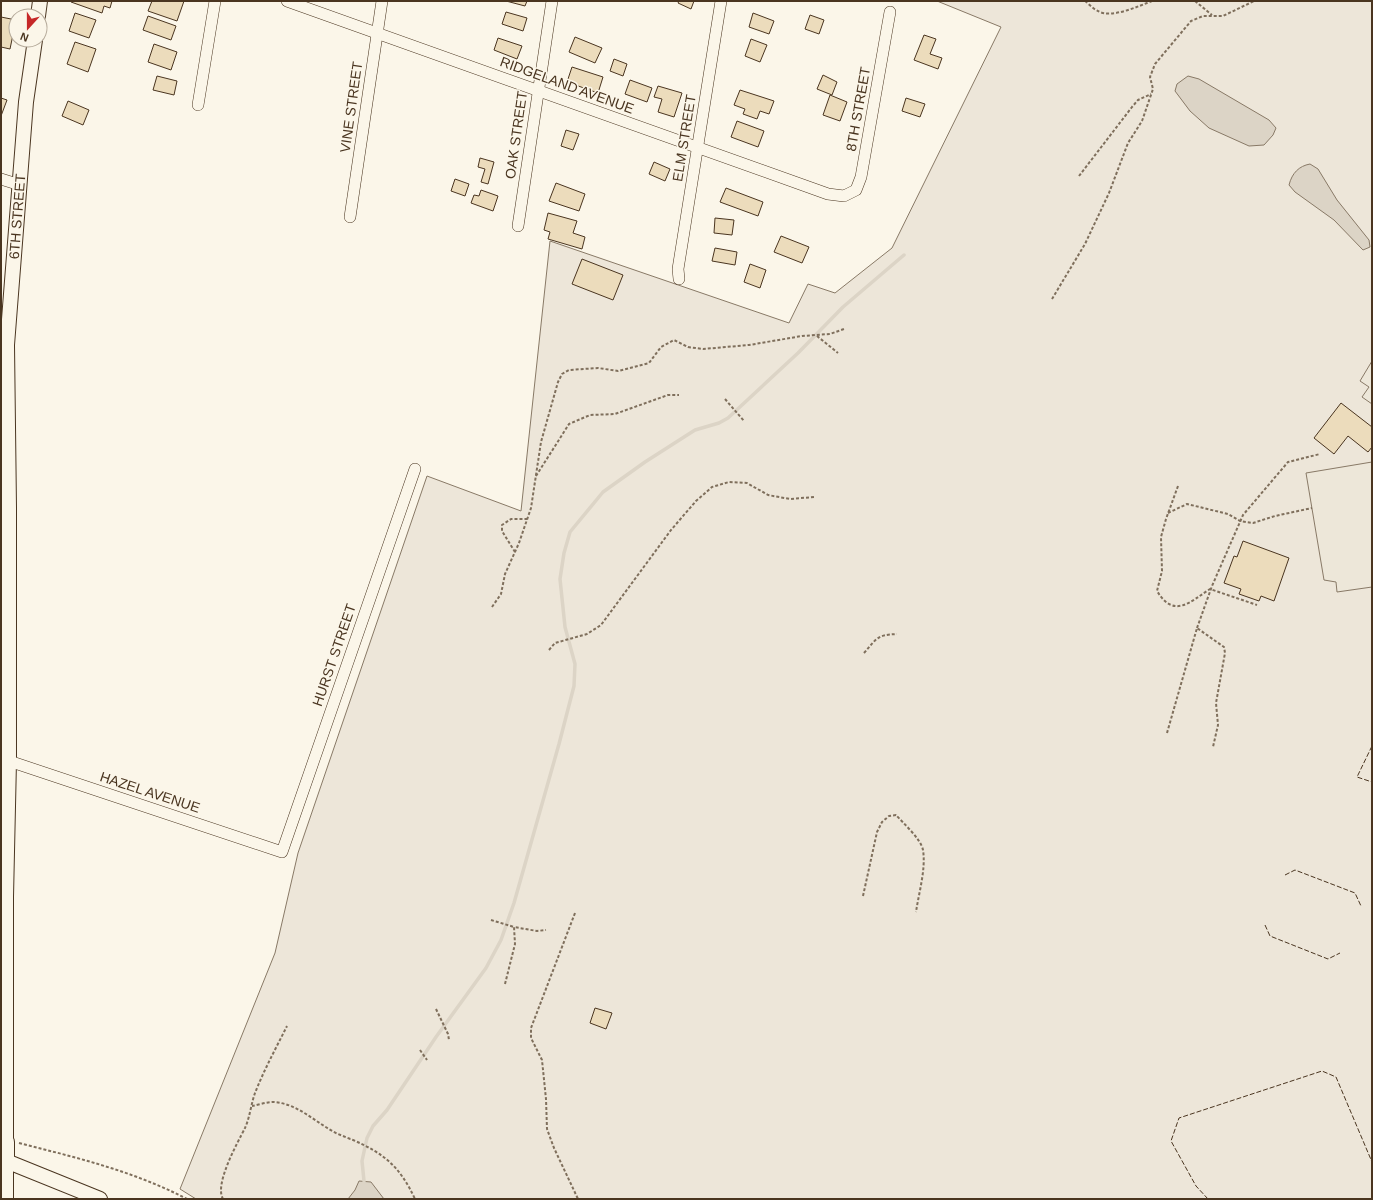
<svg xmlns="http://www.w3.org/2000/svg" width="1373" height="1200" font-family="Arial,sans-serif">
  <rect width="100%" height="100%" fill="#fbf6e9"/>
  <!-- green -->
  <polygon fill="#ede6d9" stroke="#887966" points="937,1 1372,1 1372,1199 196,1199 180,1189 275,953 298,853 427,476 521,511 550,241 789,323 808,284 835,293 892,248 1001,27"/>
  <!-- parking -->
  <g fill="#ede7d9" stroke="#887966">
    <polygon points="1372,361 1372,404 1362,397 1369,387 1360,381"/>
    <polygon points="1372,462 1372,587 1337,592 1336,582 1324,580 1306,473"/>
  </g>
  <!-- water -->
  <g fill="#dcd4c6" stroke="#887966">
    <polygon points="1188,76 1199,79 1269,120 1276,128 1273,135 1264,145 1249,146 1209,128 1190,111 1175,91 1177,84"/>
    <path d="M1310 164 1318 169 1337 200 1369 240 1370 247 1363 250 1334 220 1295 192 1289 185C1292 173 1299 166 1310 164Z"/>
    <polygon points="359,1181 371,1182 384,1199 348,1199 355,1190"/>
  </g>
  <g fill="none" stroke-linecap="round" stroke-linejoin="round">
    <!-- stream -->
    <polyline stroke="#dcd4c6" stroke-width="3.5" points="364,1181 362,1161 367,1138 373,1126 387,1110 436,1037 486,968 501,940 514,903 559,744 574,686 575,664 565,627 560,579 564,553 570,532 603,492 645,462 695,430 719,423 728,418 798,353 843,307 904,255"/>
  </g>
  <!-- building -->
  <g fill="#ecdcbc" stroke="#4a3520">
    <polygon points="71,1 112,1 110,8 104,6 102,13 71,2"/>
    <polygon points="152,1 184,1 177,21 148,11"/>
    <polygon points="506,1 527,1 525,6"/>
    <polygon points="679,1 694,1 691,9 678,3"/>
    <polygon points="506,12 527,18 523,31 502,24"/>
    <polygon points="75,13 96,20 89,38 69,31"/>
    <polygon points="753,13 774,21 769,34 749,27"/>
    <polygon points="810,15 824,20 819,34 805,29"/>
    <polygon points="148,16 176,26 171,40 143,30"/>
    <polygon points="1,17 16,20 10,49 1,47"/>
    <polygon points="924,35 936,39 930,54 942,58 938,69 914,60"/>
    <polygon points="575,37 602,48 595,63 569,52"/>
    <polygon points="498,38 522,46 517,59 494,50"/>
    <polygon points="751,39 767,45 760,62 745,56"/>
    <polygon points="75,42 96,49 88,72 67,64"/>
    <polygon points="154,44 177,52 171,70 148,62"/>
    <polygon points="614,59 627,64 623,76 610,71"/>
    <polygon points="572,67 603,77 598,93 567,82"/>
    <polygon points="823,75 837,82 832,95 817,89"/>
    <polygon points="157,76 177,81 174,95 153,90"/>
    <polygon points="630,80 652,88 647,102 625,94"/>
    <polygon points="658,86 682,93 674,117 658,112 662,99 654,97"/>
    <polygon points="740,90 774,101 769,114 760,111 757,119 743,114 745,109 734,105"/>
    <polygon points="830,95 847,102 840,121 823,115"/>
    <polygon points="1,98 7,100 1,116"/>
    <polygon points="906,98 925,104 920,117 902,111"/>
    <polygon points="68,101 89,110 83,125 62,116"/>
    <polygon points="737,121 764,131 758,147 731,137"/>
    <polygon points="566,130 579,134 573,150 561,146"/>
    <polygon points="480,158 494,162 488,184 481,182 485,169 478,167"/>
    <polygon points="654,162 670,169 665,181 649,174"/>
    <polygon points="455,179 469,184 465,196 451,191"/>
    <polygon points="556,183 585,194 579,211 549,201"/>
    <polygon points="726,188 763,202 758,216 720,202"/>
    <polygon points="481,190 498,196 493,211 471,203 474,195 479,196"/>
    <polygon points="548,213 577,221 573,233 585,237 582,249 548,239 550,232 544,230"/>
    <polygon points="715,218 734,220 732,235 714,233"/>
    <polygon points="781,236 809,247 802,263 774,252"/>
    <polygon points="715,248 737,252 735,265 712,261"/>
    <polygon points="582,259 623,275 613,300 572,284"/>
    <polygon points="750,264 766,270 760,288 744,282"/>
    <polygon points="1341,403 1372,427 1372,447 1368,452 1348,436 1334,454 1314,438"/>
    <polygon points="1243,541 1289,558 1274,601 1261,596 1259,601 1239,594 1241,589 1224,583 1234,556 1237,557"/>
    <polygon points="595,1008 612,1013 606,1029 590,1023"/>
  </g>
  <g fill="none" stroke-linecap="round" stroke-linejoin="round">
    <defs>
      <g id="minor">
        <polyline points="287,1 828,194 844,196 856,190 861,177 890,12"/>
        <polyline points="198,105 215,1"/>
        <polyline points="1,179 20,185"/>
        <polyline points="350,217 382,1"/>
        <polyline points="518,226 552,1"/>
        <polyline points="679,279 678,269 721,1"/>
        <polyline points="1,763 9,761 282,852 415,469"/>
      </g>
      <g id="tertiary">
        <polyline points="38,16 40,1"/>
        <path id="s1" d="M6 1142V897L9 761V508L7 345 26 102 35 40"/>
        <polyline points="6,1199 6,1161 100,1199"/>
      </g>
      <polyline id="secondary" points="6,1161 6,1142"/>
    </defs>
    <!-- minor casing -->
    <use href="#minor" stroke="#4a3520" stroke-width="12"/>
    <!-- tertiary casing -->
    <use href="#tertiary" stroke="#4a3520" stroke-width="16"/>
    <!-- secondary casing -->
    <use href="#secondary" stroke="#4a3520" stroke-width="18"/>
    <!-- path -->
    <g stroke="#7f6f5c" stroke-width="2" stroke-dasharray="3 2" stroke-linecap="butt">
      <path d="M1085 1C1089 4 1093 9 1098 11 1111 19 1139 6 1152 1"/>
      <polyline points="1195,1 1212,15"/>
      <polyline points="1299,1 1320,1"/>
      <polyline points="1079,176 1132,107 1138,100 1151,94"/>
      <polyline points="1052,299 1085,244 1109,193 1128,143 1142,121 1153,89 1150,77 1155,64 1191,21 1203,16 1223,16 1254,1"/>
      <polyline points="817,336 838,353"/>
      <polyline points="725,399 744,421"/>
      <polyline points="536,476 569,424 590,415 615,414 668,395 679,395"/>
      <path d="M1178 486 1166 519 1161 537 1162 571 1157 591C1174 619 1190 602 1210 589L1257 605"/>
      <polyline points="1168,513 1187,504 1228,514 1240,521 1253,523 1275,516 1312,508"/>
      <polyline points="515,552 502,531 502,525 511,519 527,519"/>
      <polyline points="492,607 501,594 505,574 519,543 531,508 541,442 558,382 562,374 569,370 598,368 618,371 649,363 661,347 674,340 688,347 703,349 749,345 802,336 830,334 844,329"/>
      <polyline points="1197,628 1212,586 1243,515 1288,462 1320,454"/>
      <polyline points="549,650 555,643 587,634 601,625 671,530 696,501 712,487 729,482 747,483 768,495 790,499 814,497"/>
      <path d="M864 653C877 638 877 635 897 634"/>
      <polyline points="1167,733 1197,628 1224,647 1225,653 1216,703 1218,725 1213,747"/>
      <path d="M863 896 877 832 882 822 889 816 896 815C903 823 921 839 923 850 926 869 919 892 916 912"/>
      <polyline points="575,913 531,1028 531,1038 542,1060 546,1099 547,1129 554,1148 578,1199"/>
      <polyline points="491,920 514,927"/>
      <polyline points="505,984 515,944 514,927 537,931 546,930"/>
      <polyline points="436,1009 448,1034 449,1040"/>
      <polyline points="420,1050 427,1060"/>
      <path d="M252 1106C258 1105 266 1102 273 1102 298 1103 317 1124 338 1134 343 1136 348 1138 353 1140 385 1154 400 1167 415 1199"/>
      <path d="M19 1143C78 1158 133 1171 187 1199"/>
      <path d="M223 1199C214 1184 238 1142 245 1128 250 1117 251 1104 255 1093 264 1070 276 1048 287 1026"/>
    </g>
    <!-- minor -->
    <use href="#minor" stroke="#fbf6e9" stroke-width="11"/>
    <!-- tertiary -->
    <use href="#tertiary" stroke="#fbf6e9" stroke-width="14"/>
    <!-- secondary -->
    <use href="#secondary" stroke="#fbf6e9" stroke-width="16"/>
    <!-- fence -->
    <g stroke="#4a3520" stroke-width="1" stroke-dasharray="5 2" stroke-linecap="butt">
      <polyline points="1372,746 1357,777 1372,782"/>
      <polyline points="1285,875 1295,870 1355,893 1361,906"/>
      <polyline points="1265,925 1270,936 1328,959 1340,953"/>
      <polyline points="1208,1199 1196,1186 1171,1141 1179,1118 1322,1071 1336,1077 1372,1162"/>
    </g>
  </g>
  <g text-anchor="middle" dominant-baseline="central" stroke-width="3" stroke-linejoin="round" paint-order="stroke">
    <!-- street labels -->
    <g font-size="14" fill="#4a3520" stroke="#fbf6e9">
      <text transform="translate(567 85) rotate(20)">RIDGELAND AVENUE</text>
      <text transform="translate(351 107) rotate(-82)">VINE STREET</text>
      <text transform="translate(858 109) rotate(-80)">8TH STREET</text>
      <text transform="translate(516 135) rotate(-82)">OAK STREET</text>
      <text transform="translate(684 138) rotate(-81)">ELM STREET</text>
      <text stroke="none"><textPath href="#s1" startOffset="926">6TH STREET</textPath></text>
      <text transform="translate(334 655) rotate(-71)">HURST STREET</text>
      <text transform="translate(150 792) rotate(18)">HAZEL AVENUE</text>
    </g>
  </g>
  <!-- border -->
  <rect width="1373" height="1200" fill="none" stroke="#4a3520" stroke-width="4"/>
  <!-- north arrow -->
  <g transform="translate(28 28) rotate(201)"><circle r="19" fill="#fbf6e9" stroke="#b4a999"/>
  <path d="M0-3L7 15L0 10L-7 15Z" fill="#c62828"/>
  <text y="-6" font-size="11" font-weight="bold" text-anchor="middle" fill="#4a3520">N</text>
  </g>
</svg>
